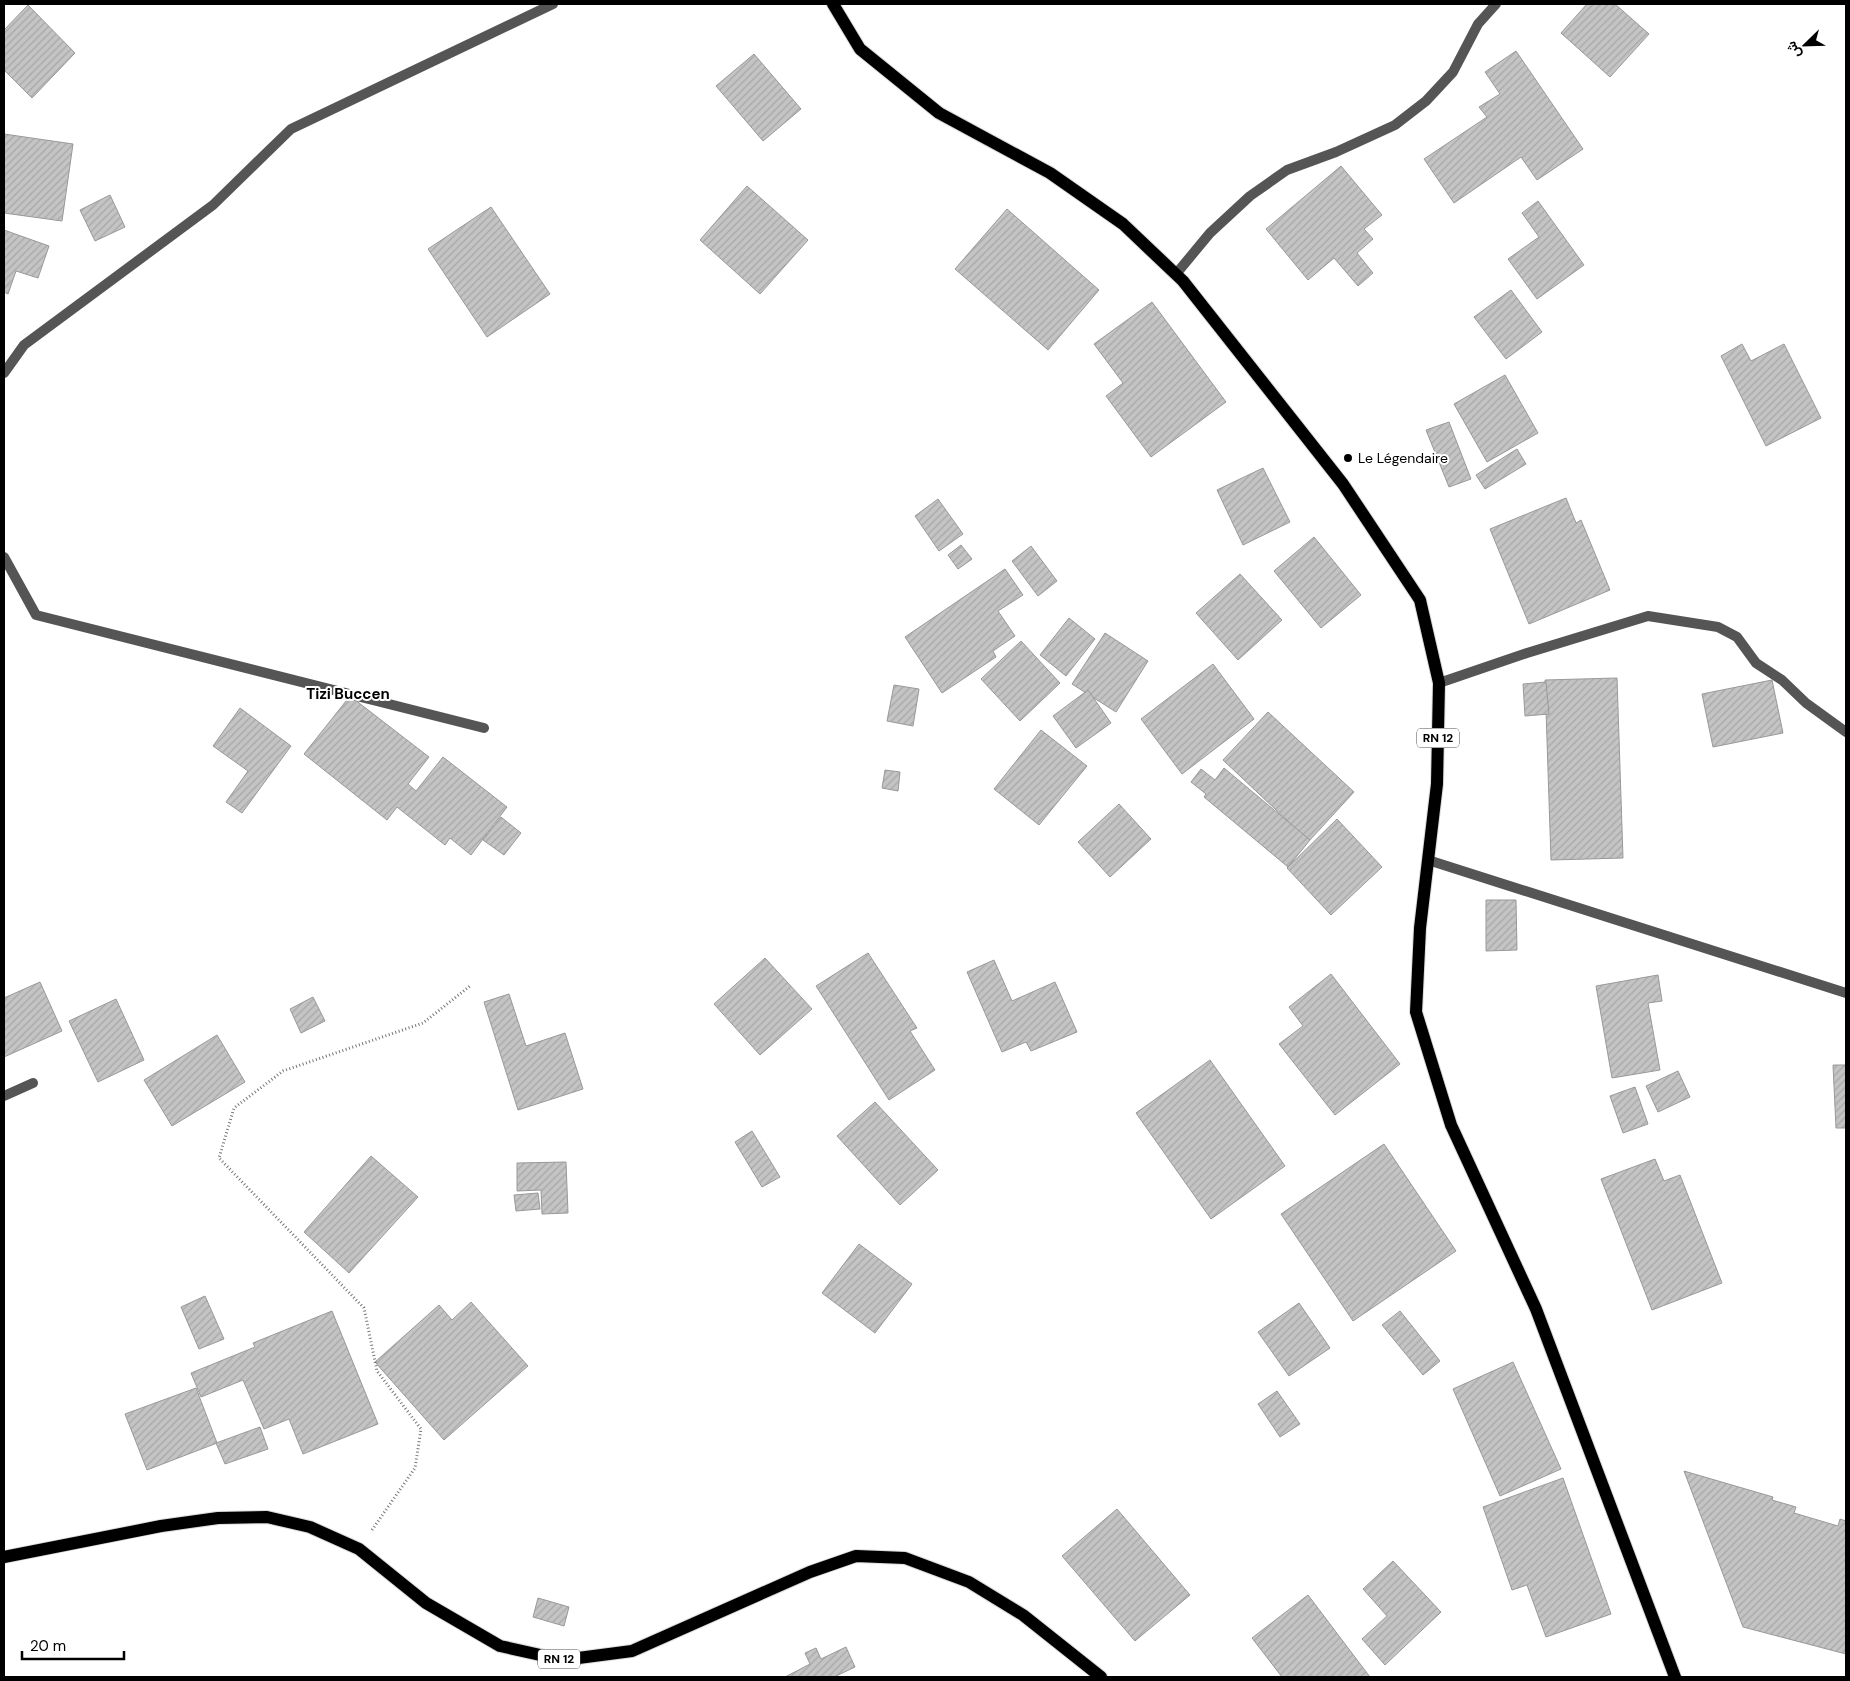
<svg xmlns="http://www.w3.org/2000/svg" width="1850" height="1681" font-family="'DM Sans',Vazirmatn,sans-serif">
  <defs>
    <pattern id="building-hatch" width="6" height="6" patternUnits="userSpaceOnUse" patternTransform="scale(1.25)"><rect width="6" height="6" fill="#c4c4c4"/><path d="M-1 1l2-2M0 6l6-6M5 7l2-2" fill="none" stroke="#a7a7a7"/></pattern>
  </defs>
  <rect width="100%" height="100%" fill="#fff"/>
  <!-- building -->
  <g fill="url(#building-hatch)" stroke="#999">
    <polygon points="1587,4 1615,4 1649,34 1610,77 1561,33"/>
    <polygon points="28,5 75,53 32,98 4,70 4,30"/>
    <polygon points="1516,51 1583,149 1537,180 1521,157 1454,203 1424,159 1487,117 1479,107 1500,94 1485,72"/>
    <polygon points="754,54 801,109 763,141 716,86"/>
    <polygon points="4,134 73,144 62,221 4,213"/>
    <polygon points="1341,166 1382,215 1364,229 1373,239 1357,253 1373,273 1358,286 1334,258 1308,280 1266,229"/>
    <polygon points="747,186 808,240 760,294 700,240"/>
    <polygon points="110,195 125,227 95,241 80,210"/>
    <polygon points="1538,201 1584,265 1537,299 1508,259 1539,237 1522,213"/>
    <polygon points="491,207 550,294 487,337 428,249"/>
    <polygon points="1007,209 1099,290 1048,350 955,269"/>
    <polygon points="4,230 49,246 38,278 16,271 8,294 4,292"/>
    <polygon points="1511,290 1542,332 1506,359 1474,317"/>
    <polygon points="1152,302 1226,402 1151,457 1106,396 1123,383 1094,344"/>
    <polygon points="1742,344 1751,361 1784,344 1821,418 1766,446 1721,356"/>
    <polygon points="1505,375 1538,433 1487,462 1454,404"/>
    <polygon points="1449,422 1471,479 1449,487 1426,430"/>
    <polygon points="1517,449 1526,464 1485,489 1476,475"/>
    <polygon points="1263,468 1290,522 1243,545 1217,490"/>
    <polygon points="1566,498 1576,523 1581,520 1610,590 1529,624 1490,529"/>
    <polygon points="938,499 963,534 939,551 915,516"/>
    <polygon points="1314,537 1361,595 1321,628 1274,571"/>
    <polygon points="961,545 972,559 958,569 948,555"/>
    <polygon points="1031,546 1057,581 1038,596 1012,561"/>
    <polygon points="1005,569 1023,595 998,611 1015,636 993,651 996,657 942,693 905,637"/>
    <polygon points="1240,574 1282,620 1238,660 1196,613"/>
    <polygon points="1069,618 1095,639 1066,676 1040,655"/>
    <polygon points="1105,633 1148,661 1116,712 1072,684"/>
    <polygon points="1021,641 1060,683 1020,721 981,679"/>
    <polygon points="1213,664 1254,719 1182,774 1141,719"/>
    <polygon points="1617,678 1623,858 1551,860 1545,680"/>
    <polygon points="1772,680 1783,733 1713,747 1702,694"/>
    <polygon points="1546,682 1549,714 1525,716 1523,684"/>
    <polygon points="894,685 919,689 913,726 887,721"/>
    <polygon points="1088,690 1111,723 1076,748 1053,716"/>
    <polygon points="350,696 429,757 408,784 416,791 443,757 507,807 471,855 450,838 445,845 397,807 387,820 304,754"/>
    <polygon points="240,708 291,746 242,813 226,802 248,771 213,746"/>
    <polygon points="1268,712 1354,792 1309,841 1223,760"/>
    <polygon points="1041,730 1087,766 1039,825 994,789"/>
    <polygon points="1224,768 1310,840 1288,867 1204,797 1206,794 1191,782 1201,769 1215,780"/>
    <polygon points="885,770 900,772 898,791 882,788"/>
    <polygon points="1119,804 1151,839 1110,877 1078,842"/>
    <polygon points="501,817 521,833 504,855 483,840"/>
    <polygon points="1337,819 1382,867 1331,915 1287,868"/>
    <polygon points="1486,900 1516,900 1517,950 1486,951"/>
    <polygon points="868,953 917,1028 910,1031 935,1070 889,1100 816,986"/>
    <polygon points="765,958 812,1009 760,1055 714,1004"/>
    <polygon points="994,960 1012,1001 1055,982 1077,1032 1031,1051 1026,1042 1002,1052 967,972"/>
    <polygon points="1331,974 1400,1064 1335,1115 1279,1044 1303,1026 1289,1007"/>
    <polygon points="1658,975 1662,1001 1648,1003 1660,1070 1612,1078 1596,986"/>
    <polygon points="40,982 62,1031 4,1057 4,998"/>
    <polygon points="509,994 526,1046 565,1033 583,1089 518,1110 484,1002"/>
    <polygon points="313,997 325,1021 301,1033 290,1009"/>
    <polygon points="116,999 144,1060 98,1082 69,1021"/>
    <polygon points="217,1035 245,1082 172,1126 144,1080"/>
    <polygon points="1210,1060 1285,1166 1211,1219 1136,1113"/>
    <polygon points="1833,1065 1846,1065 1846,1128 1836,1128"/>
    <polygon points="1678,1071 1690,1097 1658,1112 1646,1086"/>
    <polygon points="1635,1087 1648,1124 1623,1133 1610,1096"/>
    <polygon points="875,1102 938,1170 900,1205 837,1136"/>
    <polygon points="752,1131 780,1177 762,1187 735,1142"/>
    <polygon points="1384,1144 1456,1251 1353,1321 1281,1214"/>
    <polygon points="371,1156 418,1197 349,1273 304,1232"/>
    <polygon points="1655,1159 1664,1181 1680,1175 1722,1283 1652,1310 1601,1179"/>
    <polygon points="566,1162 568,1213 542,1214 541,1190 517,1191 517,1163"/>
    <polygon points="538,1193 540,1209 516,1211 514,1195"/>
    <polygon points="859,1244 912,1284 875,1333 822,1293"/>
    <polygon points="205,1296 224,1339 199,1349 181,1307"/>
    <polygon points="471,1302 528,1366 444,1440 375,1362 439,1305 452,1320"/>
    <polygon points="1299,1303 1330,1348 1289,1376 1258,1332"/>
    <polygon points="332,1311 378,1424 303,1454 289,1419 264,1429 243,1380 201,1397 191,1373 255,1347 253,1343"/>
    <polygon points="1400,1311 1440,1361 1423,1375 1382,1325"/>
    <polygon points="1513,1362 1561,1469 1500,1496 1453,1389"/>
    <polygon points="196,1388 217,1443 147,1470 125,1414"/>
    <polygon points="1277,1391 1300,1424 1280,1437 1258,1404"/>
    <polygon points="260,1427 268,1449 225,1464 216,1443"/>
    <polygon points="1684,1471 1773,1497 1772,1500 1796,1507 1794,1513 1838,1526 1840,1519 1846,1521 1846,1654 1743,1627"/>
    <polygon points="1563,1478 1611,1614 1546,1637 1527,1585 1512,1590 1483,1507"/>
    <polygon points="1117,1509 1190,1595 1135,1641 1062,1556"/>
    <polygon points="1393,1561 1441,1612 1385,1665 1362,1639 1387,1616 1363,1589"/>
    <polygon points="1308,1595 1370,1677 1282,1677 1252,1638"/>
    <polygon points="538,1598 569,1607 564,1626 533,1617"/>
    <polygon points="846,1647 855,1667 834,1677 785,1677 810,1664 805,1653 816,1648 821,1659"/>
  </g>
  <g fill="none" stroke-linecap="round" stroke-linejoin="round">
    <defs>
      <g id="primary">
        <polyline points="833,4 860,49 939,113 1050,173 1123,224 1183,281 1343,484 1420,600 1439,683 1437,784 1420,928 1416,1012 1451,1125 1536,1309 1675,1677"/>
        <polyline points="4,1557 161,1526 218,1518 267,1517 310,1527 359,1549 426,1603 500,1646 563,1660 632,1651 810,1572 856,1556 905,1558 969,1582 1023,1615 1101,1677"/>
      </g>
    </defs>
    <!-- primary casing -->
    <use href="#primary" stroke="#dbdbdb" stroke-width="14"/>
    <!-- path -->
    <polyline stroke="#777" stroke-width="3" stroke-dasharray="1 2.5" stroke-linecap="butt" points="372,1530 415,1468 421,1429 377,1371 364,1308 219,1158 234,1108 283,1071 423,1023 470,986"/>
    <!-- service -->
    <g stroke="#555" stroke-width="10">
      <polyline points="4,373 24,345 213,205 291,129 553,4"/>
      <polyline points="4,557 36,615 484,728"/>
    </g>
    <!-- minor -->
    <g stroke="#555" stroke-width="10">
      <polyline points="1176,274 1210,233 1250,196 1287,170 1336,152 1395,125 1426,101 1453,72 1478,24 1496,4"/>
      <polyline points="1439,683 1527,653 1648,616 1718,627 1737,637 1756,663 1782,680 1806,703 1846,732"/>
      <polyline points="1428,860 1846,993"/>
      <polyline points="4,1096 33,1083"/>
    </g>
    <!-- primary -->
    <use href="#primary" stroke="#000" stroke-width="12"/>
  </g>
  <!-- markers -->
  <circle fill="#000" stroke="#fff" stroke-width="2" cx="1348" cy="458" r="5"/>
  <g text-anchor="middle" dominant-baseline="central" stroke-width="4" stroke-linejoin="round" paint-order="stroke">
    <!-- shield labels -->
    <g fill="#fff" stroke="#4c4c4c" stroke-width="1">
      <rect x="1417" y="728.5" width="42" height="19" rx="4"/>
      <rect x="538" y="1649.5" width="42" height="19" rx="4"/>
    </g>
    <g font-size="12" font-weight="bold" fill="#000">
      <text x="1438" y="738">RN 12</text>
      <text x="559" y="1659">RN 12</text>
    </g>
    <!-- poi labels -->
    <g font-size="14" fill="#000" stroke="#fff" text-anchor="start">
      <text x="1358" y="458">Le Légendaire</text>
    </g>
    <!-- neighbourhood labels -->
    <g font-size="15" font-weight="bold" fill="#000" stroke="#fff">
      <text x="348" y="694">Tizi Buccen</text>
    </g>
  </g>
  <!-- border -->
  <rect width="1850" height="1681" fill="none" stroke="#000000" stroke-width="10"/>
  <!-- north arrow -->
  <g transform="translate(1805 45) rotate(247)" stroke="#ffffff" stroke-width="4" paint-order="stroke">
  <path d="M0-4L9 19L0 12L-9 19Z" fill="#000000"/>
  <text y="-8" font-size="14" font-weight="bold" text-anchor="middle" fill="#000000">ش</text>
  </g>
  <!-- scale -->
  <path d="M22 1651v8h102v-8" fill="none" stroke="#000000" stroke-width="2.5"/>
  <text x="30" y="1651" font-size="15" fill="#000000" stroke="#ffffff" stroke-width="4" paint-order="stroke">20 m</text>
</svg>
